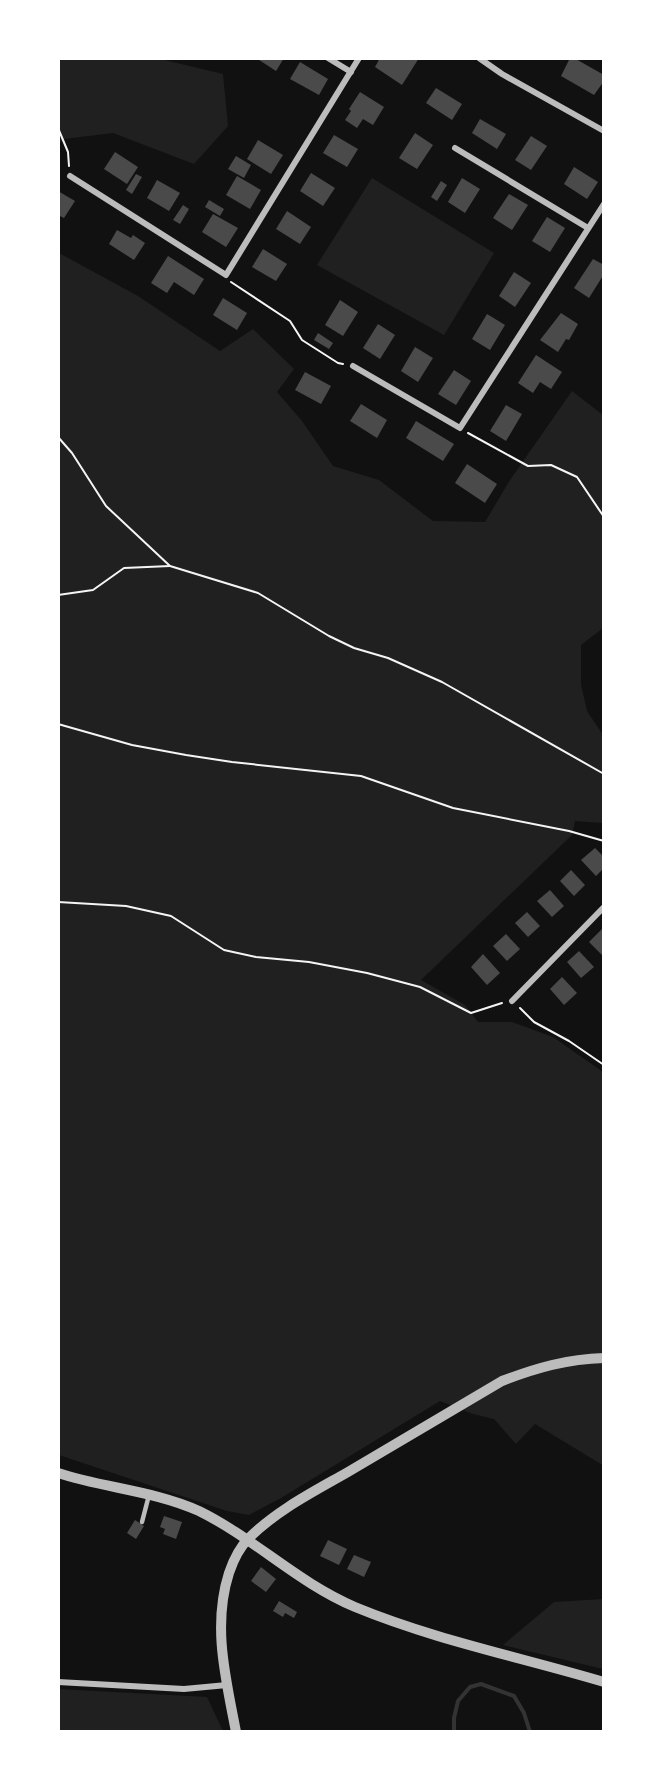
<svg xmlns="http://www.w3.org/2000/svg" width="662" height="1790" font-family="Bitter,serif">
  <rect width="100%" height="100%" fill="#111"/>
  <!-- green -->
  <g fill="#202020">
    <polygon points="59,59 160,59 223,74 228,126 194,164 113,133 64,139 59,143"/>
    <polygon points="372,178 494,253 444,335 317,265"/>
    <polygon points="59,253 138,296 220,351 253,329 294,369 277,392 302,421 333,466 379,480 433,521 485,522 510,480 572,391 603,415 603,628 581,645 581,684 587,711 603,735 603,823 575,821 572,835 421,980 465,1005 478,1022 512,1022 553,1037 603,1072 604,1466 535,1424 516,1444 494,1419 473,1414 440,1401 281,1498 249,1515 227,1511 59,1455"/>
    <polygon points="603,1599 603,1669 503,1645 554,1602"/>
    <polygon points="58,1689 207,1697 223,1731 59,1731"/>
  </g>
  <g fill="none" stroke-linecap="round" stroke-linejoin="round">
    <!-- stream -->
    <polyline stroke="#333" stroke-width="4" points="454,1732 454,1718 458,1701 470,1687 481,1684 514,1696 524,1713 530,1732"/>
  </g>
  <!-- building -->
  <g fill="#4a4a4a">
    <polygon points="256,58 284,58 276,71"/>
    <polygon points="380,58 419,58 402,85 375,67"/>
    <polygon points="570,58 574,58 604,75 604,81 594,95 561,76"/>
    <polygon points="300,62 328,79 319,95 290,79"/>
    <polygon points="436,88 462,104 452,120 426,103"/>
    <polygon points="360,92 384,107 373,125 363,119 357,128 345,120 351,111 349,109"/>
    <polygon points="480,119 506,134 497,149 472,133"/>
    <polygon points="415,133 433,145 417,169 399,158"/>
    <polygon points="334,135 358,149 347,167 323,153"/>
    <polygon points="531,136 547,146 531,170 515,160"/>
    <polygon points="258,140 283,155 271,174 247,159"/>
    <polygon points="115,152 138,167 127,184 104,169"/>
    <polygon points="236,156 251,165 244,178 228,169"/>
    <polygon points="574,167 598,182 587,199 564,184"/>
    <polygon points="311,173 335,188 323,206 300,191"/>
    <polygon points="136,174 142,177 132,194 126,190"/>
    <polygon points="237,176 261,190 250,209 226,195"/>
    <polygon points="462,178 480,189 465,213 448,202"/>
    <polygon points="157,180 180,193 169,211 147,198"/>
    <polygon points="441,181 447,185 437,201 431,197"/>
    <polygon points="58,191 75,201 64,218 58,215"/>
    <polygon points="509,194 528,205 512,230 493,218"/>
    <polygon points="209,200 224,209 220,216 205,207"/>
    <polygon points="183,205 189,209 180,224 173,220"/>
    <polygon points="287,211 311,227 300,244 276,229"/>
    <polygon points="213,214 238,228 226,247 202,232"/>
    <polygon points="547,217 565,228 550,252 532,241"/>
    <polygon points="117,230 131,238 133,235 145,243 134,260 109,244"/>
    <polygon points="263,249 287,264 276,281 252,267"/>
    <polygon points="168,256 204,279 194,295 174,282 167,293 151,283"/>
    <polygon points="593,259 604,265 604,274 589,298 574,288"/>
    <polygon points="514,272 531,283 515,307 499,296"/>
    <polygon points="223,298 247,313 237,330 213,315"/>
    <polygon points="340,300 358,312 343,336 325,325"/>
    <polygon points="561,313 578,324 569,340 566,339 558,352 540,340"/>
    <polygon points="487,314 505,325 490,350 472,339"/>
    <polygon points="378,324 395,335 380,359 363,348"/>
    <polygon points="318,333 333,343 329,349 314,340"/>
    <polygon points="415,347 433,358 418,382 401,371"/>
    <polygon points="536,355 562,372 551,389 540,382 533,393 518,383"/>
    <polygon points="454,370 471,381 456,405 438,394"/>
    <polygon points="305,372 331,386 321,404 295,390"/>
    <polygon points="361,404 387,420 377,438 350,421"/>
    <polygon points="506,405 522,414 506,441 490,431"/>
    <polygon points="416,421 454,444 443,461 406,438"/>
    <polygon points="467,464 497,484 485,503 455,483"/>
    <polygon points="595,848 604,857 604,868 596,876 581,860"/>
    <polygon points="571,870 585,885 574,896 560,881"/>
    <polygon points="550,890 564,906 552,917 537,901"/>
    <polygon points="527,912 540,926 528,937 515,923"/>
    <polygon points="602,929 604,931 604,957 589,942"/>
    <polygon points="506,934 520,949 507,961 493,946"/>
    <polygon points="579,951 594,967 581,978 567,962"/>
    <polygon points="483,954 500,973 487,985 471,967"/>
    <polygon points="562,977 577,993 564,1005 550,989"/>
    <polygon points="164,1516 182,1522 176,1539 163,1534 165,1529 160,1527"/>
    <polygon points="135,1520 144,1526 136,1539 127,1533"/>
    <polygon points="328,1540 347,1549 339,1565 320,1556"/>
    <polygon points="354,1555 371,1562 364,1577 347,1569"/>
    <polygon points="261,1567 276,1579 266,1592 251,1581"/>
    <polygon points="279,1601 297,1612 294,1618 285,1613 283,1617 273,1611"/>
  </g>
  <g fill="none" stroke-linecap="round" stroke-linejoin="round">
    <!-- path -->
    <g stroke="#f5f5f5" stroke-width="2">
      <polyline points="58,128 68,152 69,166"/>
      <polyline points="231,282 290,321 302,340 338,363 343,364"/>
      <polyline points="468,433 528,466 551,465 577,477 604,517"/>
      <polyline points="58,437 72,453 106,506 170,566 258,593 329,636 354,648 388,658 442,682 604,774"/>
      <polyline points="58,595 93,590 124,568 170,566"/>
      <polyline points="58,724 132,745 186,755 232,762 361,776 453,808 569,831 604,841"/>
      <polyline points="58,902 126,906 171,916 224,950 256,957 309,962 367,973 420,987 471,1013 502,1003"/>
      <polyline points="520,1008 534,1022 569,1041 604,1065"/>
    </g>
    <!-- service -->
    <polyline stroke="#bcbcbc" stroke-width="4.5" points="142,1522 149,1495"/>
    <!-- minor -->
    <g stroke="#bcbcbc" stroke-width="6">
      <polyline points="328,58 351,72"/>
      <polyline points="479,58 502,74 604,131"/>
      <polyline points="455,148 588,228"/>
      <polyline points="70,176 226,275 359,58"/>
      <polyline points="353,366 460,428 604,204"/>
      <polyline points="512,1001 604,907"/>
      <polyline points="58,1682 184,1689 227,1685"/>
    </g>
    <!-- tertiary -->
    <g stroke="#bcbcbc" stroke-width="10">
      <path d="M58 1473C104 1488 155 1491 199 1511 254 1538 298 1583 355 1607 435 1640 520 1657 604 1682"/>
      <path d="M236 1732C226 1679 212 1626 229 1573 233 1561 240 1547 249 1538 277 1510 315 1491 348 1472 399 1442 451 1411 502 1381 536 1368 567 1359 604 1358"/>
    </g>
  </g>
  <!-- border -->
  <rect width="662" height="1790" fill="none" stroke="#ffffff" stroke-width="120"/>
</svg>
